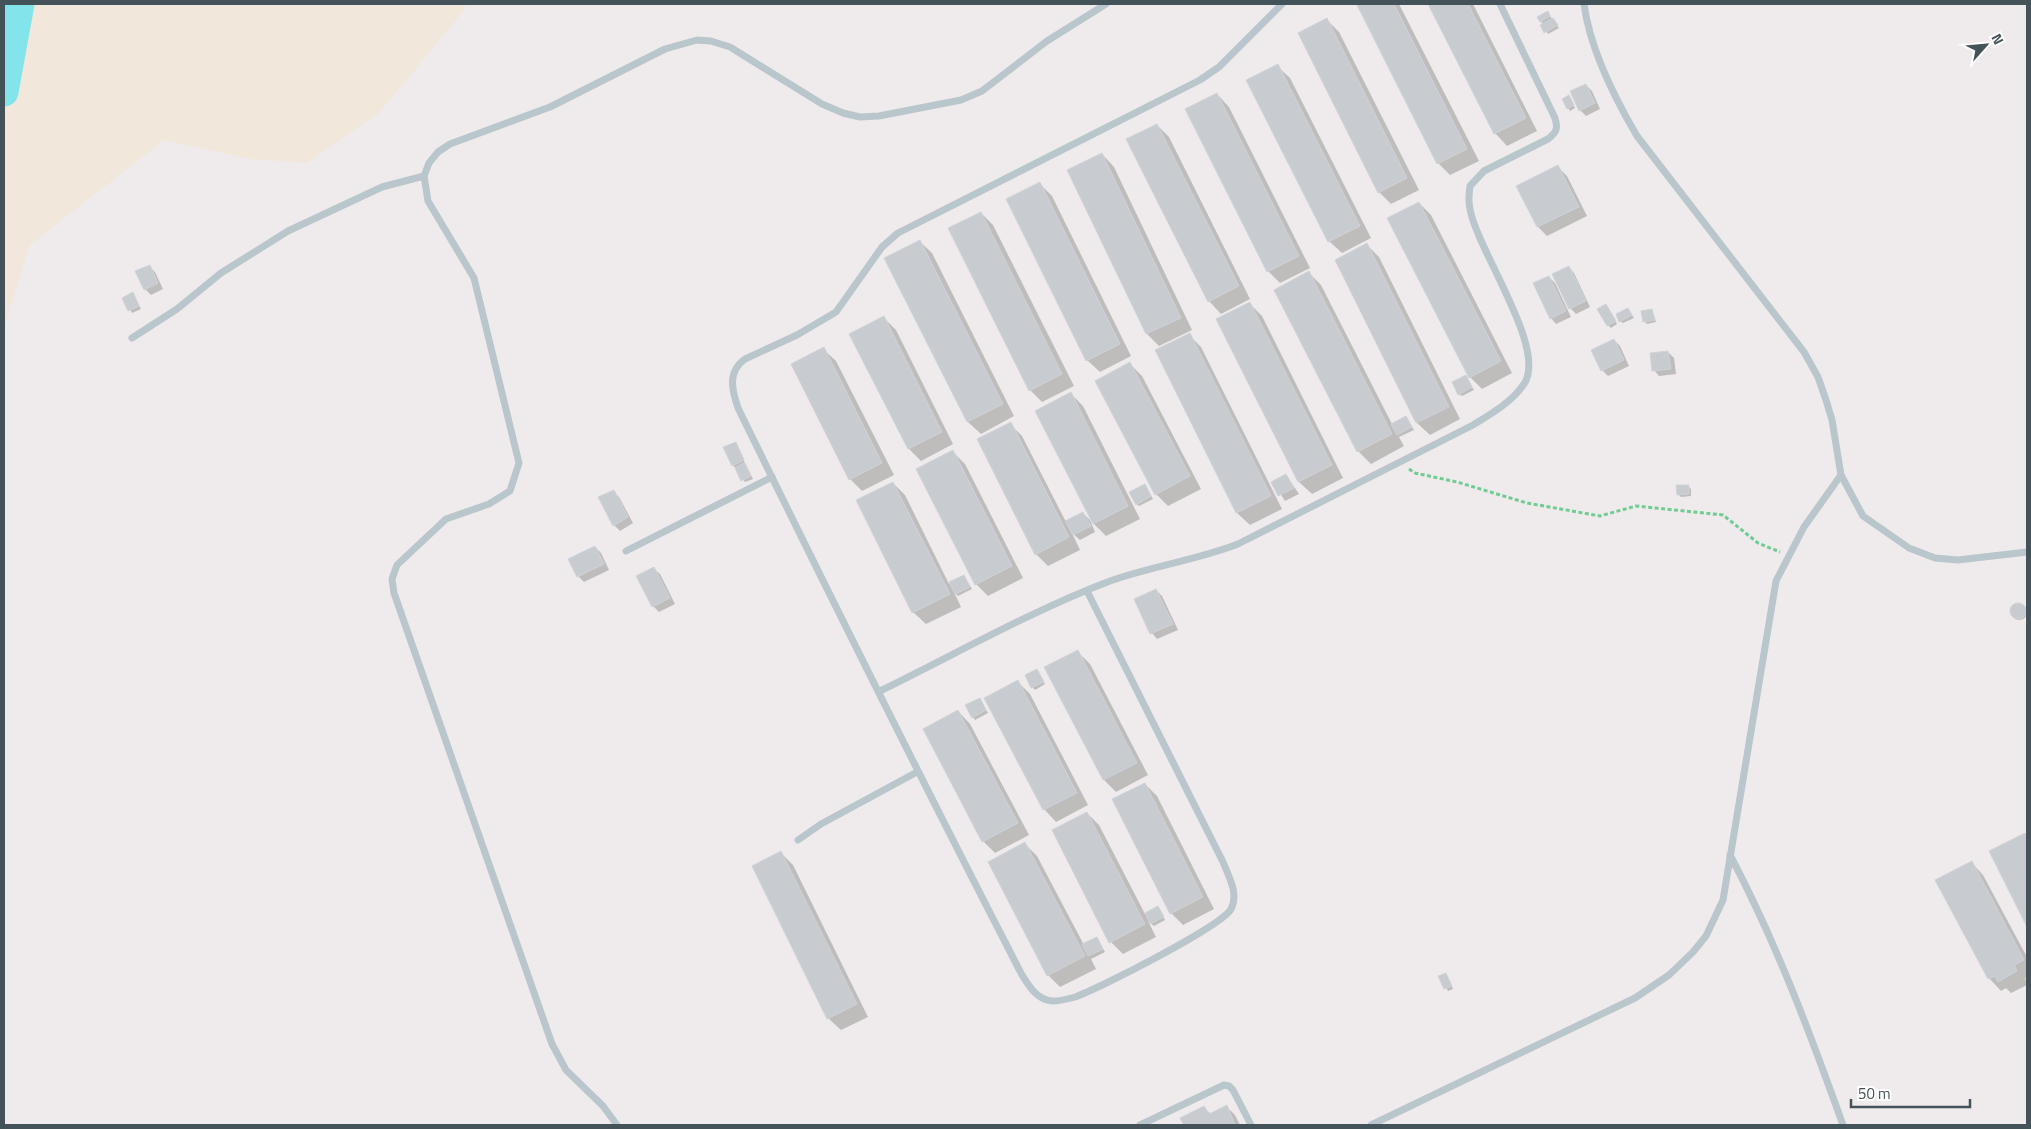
<svg xmlns="http://www.w3.org/2000/svg" width="2031" height="1129" font-family="'Titillium Web',sans-serif">
  <rect width="100%" height="100%" fill="#efebec"/>
  <!-- sand -->
  <polygon fill="#f1e7db" points="4,4 466,4 465,9 379,113 307,163 249,159 164,140 30,245 4,327"/>
  <!-- shadow -->
  <g fill="#0003">
    <polygon points="1362,4 1399,4 1479,161 1450,175 1438,163 1358,6"/>
    <polygon points="1430,4 1473,4 1537,131 1507,146 1495,133"/>
    <polygon points="1547,12 1559,28 1548,34 1541,21"/>
    <polygon points="1327,20 1339,32 1419,190 1391,204 1379,192"/>
    <polygon points="1277,66 1290,78 1371,238 1342,253 1329,241"/>
    <polygon points="1586,85 1592,91 1600,109 1586,116 1580,110"/>
    <polygon points="1217,94 1229,107 1310,268 1280,283 1268,271"/>
    <polygon points="1571,100 1575,108 1570,111 1568,108"/>
    <polygon points="1157,125 1169,137 1250,299 1221,314 1209,301"/>
    <polygon points="1102,154 1114,167 1192,330 1159,346 1147,334 1069,170"/>
    <polygon points="1558,167 1567,176 1587,216 1547,236 1538,227 1518,187"/>
    <polygon points="1040,184 1052,196 1131,356 1100,372 1087,360"/>
    <polygon points="1419,203 1431,215 1512,373 1482,389 1470,377"/>
    <polygon points="981,213 993,225 1074,386 1042,402 1030,390"/>
    <polygon points="919,241 932,253 1014,416 981,434 968,422 886,258"/>
    <polygon points="1367,245 1379,257 1460,419 1430,435 1417,423 1336,260"/>
    <polygon points="149,266 155,272 163,289 151,295 145,289"/>
    <polygon points="1569,267 1574,273 1590,307 1576,314 1570,308"/>
    <polygon points="1309,273 1321,285 1392,424 1406,417 1414,430 1399,437 1404,446 1371,464 1358,451 1276,290"/>
    <polygon points="1549,277 1555,283 1571,317 1556,324 1551,318"/>
    <polygon points="133,294 141,309 132,313 124,298"/>
    <polygon points="1250,304 1262,316 1343,478 1312,494 1299,482 1218,320"/>
    <polygon points="1608,308 1617,324 1611,328 1608,325"/>
    <polygon points="1628,309 1634,318 1623,323 1620,321"/>
    <polygon points="1652,310 1656,322 1647,324 1644,321"/>
    <polygon points="884,318 896,330 953,444 921,461 909,449"/>
    <polygon points="1189,335 1201,347 1282,509 1250,525 1237,513 1157,351"/>
    <polygon points="1614,340 1620,346 1629,366 1608,376 1602,370"/>
    <polygon points="823,349 836,361 894,475 862,491 850,479"/>
    <polygon points="1668,352 1674,358 1676,374 1659,376 1654,370"/>
    <polygon points="1130,364 1142,376 1201,489 1168,506 1156,494"/>
    <polygon points="1466,377 1474,390 1462,396 1459,394"/>
    <polygon points="1071,394 1083,406 1140,519 1106,536 1093,523"/>
    <polygon points="1010,424 1022,436 1066,522 1083,513 1090,520 1095,532 1080,540 1072,533 1080,550 1048,566 1036,554"/>
    <polygon points="735,443 753,479 745,482 733,465"/>
    <polygon points="953,452 965,464 1023,578 988,596 976,584"/>
    <polygon points="1286,475 1299,494 1285,501 1273,482"/>
    <polygon points="893,483 905,495 949,584 964,576 972,589 958,596 954,592 961,607 926,624 913,612"/>
    <polygon points="1688,486 1691,489 1691,496 1681,497 1678,494"/>
    <polygon points="1147,488 1153,499 1139,506 1137,504"/>
    <polygon points="613,491 619,497 633,523 620,531 614,525"/>
    <polygon points="595,547 601,553 609,570 584,582 578,576"/>
    <polygon points="654,569 660,574 675,604 659,612 653,606"/>
    <polygon points="1156,590 1162,596 1178,630 1157,639 1152,633 1135,600"/>
    <circle cx="2019" cy="612" r="8"/>
    <polygon points="1078,652 1090,664 1148,775 1116,792 1104,780 1046,668"/>
    <polygon points="1037,671 1045,684 1035,690 1032,687"/>
    <polygon points="1018,682 1030,694 1088,805 1056,822 1044,809 986,698"/>
    <polygon points="980,699 988,713 975,720 973,717"/>
    <polygon points="958,711 970,724 1029,835 995,853 983,841"/>
    <polygon points="1145,784 1157,796 1214,909 1183,925 1171,913"/>
    <polygon points="1087,813 1099,825 1145,914 1158,908 1165,920 1154,926 1148,921 1156,937 1123,954 1111,942"/>
    <polygon points="2025,834 2027,836 2027,924 1990,851"/>
    <polygon points="1025,844 1037,856 1084,945 1097,938 1105,952 1091,959 1096,969 1060,987 1048,975"/>
    <polygon points="781,853 793,865 868,1017 841,1030 828,1018"/>
    <polygon points="1971,862 1983,875 2027,957 2027,977 2025,978 2027,985 2011,993 2006,988 2001,991 1989,978"/>
    <polygon points="1446,974 1453,989 1448,991 1440,977"/>
    <polygon points="1226,1106 1235,1115 1240,1125 1185,1125 1182,1119 1204,1108 1211,1114"/>
  </g>
  <g fill="none" stroke-linecap="round" stroke-linejoin="round">
    <!-- river -->
    <polyline stroke="#84e4ec" stroke-width="29" points="4,92 20,4"/>
  </g>
  <!-- building -->
  <g fill="#c8ccd1" stroke="#cfd3d8">
    <polygon points="1360,4 1394,4 1467,149 1437,164 1357,5"/>
    <polygon points="1428,4 1468,4 1526,118 1494,134"/>
    <polygon points="1548,11 1550,16 1540,22 1537,17"/>
    <polygon points="1327,18 1407,178 1378,193 1298,33"/>
    <polygon points="1553,18 1558,25 1544,33 1540,25"/>
    <polygon points="1278,64 1360,226 1328,242 1246,80"/>
    <polygon points="1586,84 1595,103 1579,111 1570,91"/>
    <polygon points="1217,93 1299,256 1267,272 1185,109"/>
    <polygon points="1569,95 1574,105 1567,109 1562,99"/>
    <polygon points="1157,124 1239,286 1208,302 1126,139"/>
    <polygon points="1102,153 1181,318 1146,334 1067,170"/>
    <polygon points="1558,165 1579,207 1537,227 1516,186"/>
    <polygon points="1040,182 1120,344 1086,361 1006,199"/>
    <polygon points="1419,202 1501,361 1469,378 1387,218"/>
    <polygon points="981,212 1062,374 1029,391 948,228"/>
    <polygon points="920,240 1003,404 967,422 884,258"/>
    <polygon points="1367,243 1449,407 1416,423 1335,260"/>
    <polygon points="150,265 158,283 144,290 135,271"/>
    <polygon points="1569,266 1586,301 1569,309 1552,274"/>
    <polygon points="1309,271 1392,434 1357,452 1274,290"/>
    <polygon points="1549,276 1566,311 1550,319 1533,283"/>
    <polygon points="133,292 139,306 128,311 122,298"/>
    <polygon points="1250,302 1332,465 1298,482 1216,319"/>
    <polygon points="1606,304 1616,321 1607,326 1597,309"/>
    <polygon points="1628,308 1632,315 1619,322 1616,314"/>
    <polygon points="1652,309 1655,320 1643,322 1641,311"/>
    <polygon points="884,316 942,432 908,449 849,334"/>
    <polygon points="1190,333 1271,496 1236,513 1155,350"/>
    <polygon points="1614,339 1624,360 1601,371 1591,350"/>
    <polygon points="824,347 882,463 849,480 791,364"/>
    <polygon points="1668,351 1671,369 1652,371 1650,353"/>
    <polygon points="1130,362 1190,476 1155,495 1095,381"/>
    <polygon points="1466,375 1472,387 1458,395 1452,382"/>
    <polygon points="1071,392 1128,506 1093,524 1035,411"/>
    <polygon points="1406,416 1412,427 1397,435 1391,424"/>
    <polygon points="1011,422 1069,537 1035,555 977,439"/>
    <polygon points="736,442 744,460 732,466 723,447"/>
    <polygon points="953,450 1012,566 975,585 916,469"/>
    <polygon points="744,463 751,476 741,481 735,468"/>
    <polygon points="1286,474 1294,488 1278,496 1271,482"/>
    <polygon points="893,482 950,594 912,613 856,500"/>
    <polygon points="1145,484 1151,496 1136,505 1129,492"/>
    <polygon points="1676,485 1689,485 1689,494 1677,495"/>
    <polygon points="614,490 628,517 613,526 598,497"/>
    <polygon points="1083,512 1091,526 1073,535 1065,521"/>
    <polygon points="595,546 604,564 577,577 568,559"/>
    <polygon points="654,567 670,598 652,607 636,576"/>
    <polygon points="964,575 970,587 955,594 949,582"/>
    <polygon points="1156,589 1173,624 1150,634 1134,599"/>
    <circle cx="2018" cy="611" r="8"/>
    <polygon points="1078,650 1137,763 1103,780 1044,667"/>
    <polygon points="1037,669 1044,682 1031,688 1025,675"/>
    <polygon points="1018,680 1077,793 1043,810 984,698"/>
    <polygon points="980,698 986,710 972,718 965,705"/>
    <polygon points="958,710 1018,823 982,842 923,729"/>
    <polygon points="1145,783 1203,897 1170,914 1112,799"/>
    <polygon points="1087,812 1145,924 1109,943 1052,830"/>
    <polygon points="2025,833 2027,836 2027,927 1989,851"/>
    <polygon points="1025,842 1085,956 1047,976 988,862"/>
    <polygon points="781,851 857,1004 827,1019 752,866"/>
    <polygon points="1972,861 2024,960 2014,965 2017,971 1998,982 1995,976 1988,979 1935,880"/>
    <polygon points="1158,906 1164,917 1150,924 1145,913"/>
    <polygon points="1097,937 1103,949 1088,956 1082,944"/>
    <polygon points="1446,973 1452,986 1444,989 1438,976"/>
    <polygon points="1227,1105 1235,1125 1184,1125 1180,1118 1204,1106 1209,1114"/>
  </g>
  <g fill="none" stroke-linecap="round" stroke-linejoin="round">
    <!-- path -->
    <polyline stroke="#70cc93" stroke-width="3" stroke-dasharray="4 2.5" stroke-linecap="butt" points="1409,469 1415,473 1457,482 1527,503 1600,516 1636,506 1723,515 1758,543 1780,552"/>
    <!-- service -->
    <g stroke="#b9c6cc" stroke-width="7">
      <path d="M1584 4C1590 49 1614 97 1637 136L1804 352 1818 377 1826 400 1832 420 1841 475 1863 516 1909 548 1935 558 1958 560 2027 552"/>
      <polyline points="132,338 177,309 221,273 288,231 382,187 424,176"/>
      <polyline points="626,551 772,477"/>
      <path d="M1087 591 1223 862C1229 877 1239 894 1231 909 1222 926 1098 989 1075 997 1068 999 1059 1001 1052 1001 1037 1000 1029 986 1022 975 925 787 831 598 738 408 732 390 727 372 745 359L797 335 836 312 882 247 898 233 1200 80 1219 67 1282 4"/>
      <path d="M880 691C956 654 1031 611 1110 581 1152 566 1197 560 1238 544L1473 425C1491 414 1512 402 1524 384 1548 349 1477 250 1470 209 1468 201 1469 193 1470 186L1484 171 1548 139C1557 132 1558 128 1555 118L1500 4"/>
      <polyline points="798,840 821,824 917,772"/>
      <path d="M1730 855C1776 942 1810 1033 1843 1125"/>
      <polyline points="617,1125 603,1106 566,1070 552,1044 394,593 392,579 397,565 446,519 489,504 510,491 519,463 474,278 428,201 424,176 429,163 438,152 450,144 550,107 665,49 697,40 711,41 730,47 822,104 843,113 860,117 879,116 961,100 982,91 1047,41 1106,4"/>
      <polyline points="1140,1125 1224,1085 1229,1086 1233,1090 1251,1125"/>
      <polyline points="1371,1125 1635,998 1669,975 1693,952 1706,936 1723,900 1776,581 1804,527 1841,475"/>
    </g>
  </g>
  <!-- border -->
  <rect width="2031" height="1129" fill="none" stroke="#445259" stroke-width="10"/>
  <!-- north arrow -->
  <g transform="translate(1986 45) rotate(63)" stroke="#ffffff" stroke-width="4" paint-order="stroke">
  <path d="M0-4L9 19L0 12L-9 19Z" fill="#445259"/>
  <text y="-8" font-size="14" font-weight="bold" text-anchor="middle" fill="#445259">N</text>
  </g>
  <!-- scale -->
  <path d="M1851 1099v8h119v-8" fill="none" stroke="#445259" stroke-width="2.5"/>
  <text x="1858" y="1099" font-size="15" fill="#445259" stroke="#ffffff" stroke-width="4" paint-order="stroke">50 m</text>
</svg>
